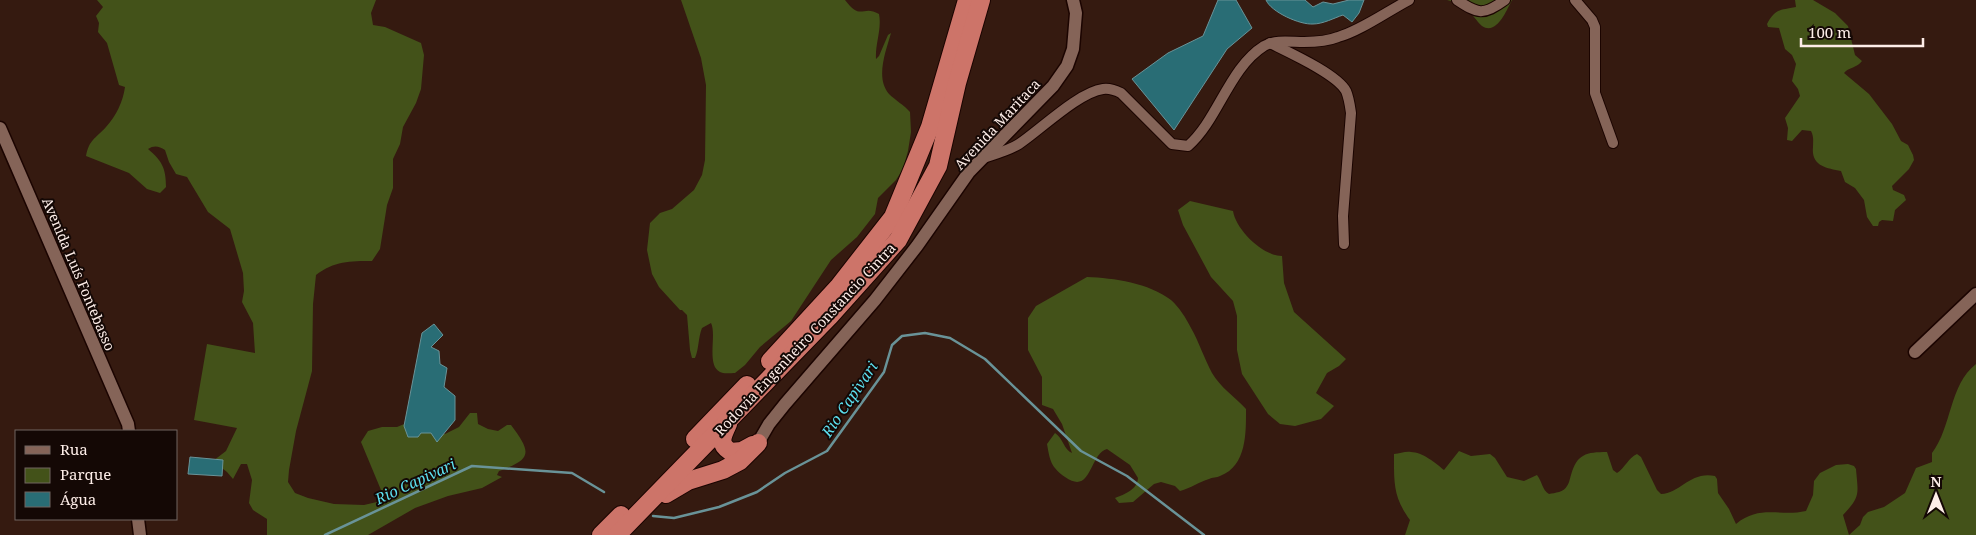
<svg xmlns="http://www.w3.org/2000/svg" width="1976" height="535" font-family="'Noto Serif',serif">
  <rect width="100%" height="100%" fill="#351a10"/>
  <!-- green -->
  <g fill="#435219">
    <path d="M97 0H376L371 13 373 25 385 27 421 43 424 55 421 89 416 103 403 127 400 144 393 159V188L387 205 380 249 372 261C350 261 334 261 316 275L313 304 312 371 296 431 289 470 288 482 295 493 308 498 334 504 364 505 377 502 381 490 361 442 368 431 382 427H397L409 422 445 434 459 427 470 413H477L478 424 488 429 498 431 507 425H511C532 453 532 459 499 471L497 475 502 477 482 488 448 496 415 508 368 535H267V519L253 510 249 503 252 480 247 464H241L233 479 227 472 213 461 226 451 237 428 194 420 207 344 255 353 253 323 242 302 244 291 243 273 230 229 208 212 187 177 176 174 169 162 165 150C159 146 154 145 148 149 162 161 166 168 166 187L160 193 147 189 129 173 86 156C89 140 95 139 106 127 116 116 123 102 125 87L119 85 107 43 98 32 99 23 96 16 103 7Z"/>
    <path d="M681 0H845C862 22 862 4 879 14 882 29 875 44 876 59L879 56 888 35 891 33C886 51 875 78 889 94 895 100 904 105 910 112L911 132 908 151 903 169 896 180 878 198 875 214 857 237 831 260 791 321 760 347 745 365 735 373C731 373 723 374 720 372 706 365 717 335 711 323L702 328C698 338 699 349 695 358H692L690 350 687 315 682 310H680L659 287 652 274 647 250 650 223 660 213 672 209 694 190 702 175 705 160 706 85 701 58Z"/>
    <path d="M1447 0H1512C1507 9 1497 36 1482 26 1477 22 1472 13 1466 8 1461 4 1454 2 1447 0Z"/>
    <path d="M1795 0H1813L1835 13 1848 26 1855 55 1862 61C1857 68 1849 67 1844 73L1869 94 1892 124 1901 141 1908 145 1913 155 1914 160 1909 169 1892 186 1893 190 1904 195 1906 200 1895 210 1893 221 1882 220 1879 222 1878 226H1873L1867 217 1864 200 1855 188 1845 182 1841 171C1826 168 1811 166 1813 147 1813 141 1814 137 1811 131L1802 130 1792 141 1787 140 1788 128 1785 118 1800 96 1798 89 1792 81 1796 64 1792 55 1785 49 1779 28 1768 27 1767 24C1775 9 1780 10 1796 7Z"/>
    <path d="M1190 201 1233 211C1236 230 1263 256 1282 256L1284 283 1294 312 1346 359 1339 366 1327 373 1316 393 1334 406 1321 419 1295 426 1280 424 1268 414 1242 374 1237 350V316L1233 301 1211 277 1183 225 1178 210Z"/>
    <path d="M1087 277C1114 278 1149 283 1171 300 1179 307 1186 318 1191 328 1199 342 1204 358 1212 373 1220 387 1235 397 1246 409 1246 432 1247 466 1220 476 1217 478 1212 477 1209 479 1199 482 1191 488 1180 491L1175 486 1161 482 1154 484 1133 502 1119 503 1115 498C1125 494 1137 490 1138 478L1130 465 1107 449C1089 454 1092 496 1065 477 1051 467 1050 461 1047 444L1055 433C1063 438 1064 450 1072 453L1062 424 1053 409 1042 405V377L1028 350V318L1036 306Z"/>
    <path d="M1976 364V535H1405L1410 520C1393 497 1394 482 1394 454 1400 454 1405 451 1411 452 1422 452 1436 463 1444 470L1459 451 1471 456 1490 454 1495 458 1507 477 1524 481 1537 475C1542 481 1542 490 1549 494 1555 493 1564 492 1567 486 1569 484 1570 478 1571 475 1577 454 1586 452 1607 452L1613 470 1617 473C1625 468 1628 458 1637 454L1641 457 1657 490 1661 494C1681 493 1690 471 1715 476L1717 479 1718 493 1729 509 1736 524C1760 504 1780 517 1806 511L1813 495 1814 481 1820 473 1836 465 1848 464 1854 466 1856 469C1858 494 1861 496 1843 515L1849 535 1860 525 1863 517 1868 512 1884 507 1905 493 1916 468 1932 462V453C1952 427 1949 385 1976 364Z"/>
  </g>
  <!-- water -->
  <g fill="#296d75" stroke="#699398">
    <polygon points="1218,0 1236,0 1252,28 1227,49 1174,130 1132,79 1168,53 1203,36"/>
    <path d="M1266 0H1305L1313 7 1323 2 1333 4 1349 0H1364L1359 13 1352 22 1343 15C1334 18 1323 24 1313 24 1300 25 1271 12 1266 0Z"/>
    <polygon points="434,324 443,335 431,347 439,351 440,364 447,368 444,387 455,396 455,420 437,442 431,433 421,433 418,437 408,437 404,426 422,333"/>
    <polygon points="190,457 223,460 222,476 188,474"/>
  </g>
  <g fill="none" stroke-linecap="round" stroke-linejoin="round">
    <!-- stream -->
    <g stroke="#699398" stroke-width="2.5">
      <polyline points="653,516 674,518 719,507 757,492 785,473 827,451 884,372 892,345 902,336 925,333 950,338 985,359 1081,451 1127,476 1204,535"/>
      <polyline points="325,535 472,466 572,473 604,492"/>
    </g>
    <defs>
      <g id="minor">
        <path d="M1457 0C1478 14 1483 16 1505 0"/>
        <polyline points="1575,0 1592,20 1595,27 1595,93 1613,143"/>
        <path d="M1270 43C1288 52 1337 74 1346 91 1349 98 1350 106 1351 113L1343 216 1344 244"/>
        <path d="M983 158C995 154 1008 151 1019 144 1040 130 1079 92 1103 89 1110 88 1115 90 1121 93L1172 144 1188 146C1218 120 1229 68 1264 46 1276 39 1291 42 1304 42 1316 42 1328 41 1338 37 1360 31 1388 11 1409 0"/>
      </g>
      <g id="tertiary">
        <polyline points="0,128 128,424 129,431"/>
        <polyline points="1915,352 1976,294"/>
        <polyline points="758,443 769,424 785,404 875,300 917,246 969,172 1053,86 1067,66 1073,49 1076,13 1073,0"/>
        <polyline points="138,519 140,535"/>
      </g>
      <g id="motorway">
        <polyline points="770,361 839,286 893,217 930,127 967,0"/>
        <path d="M728 424C722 437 718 444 731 452L742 451 753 445"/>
        <polyline points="695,439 747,385"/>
        <polyline points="666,494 688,481 723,470 740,461 758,443"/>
        <polyline points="601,535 621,515"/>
        <polyline points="617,535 830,316 898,240 938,166 957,83 981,0"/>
      </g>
    </defs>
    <!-- minor casing -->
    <use href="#minor" stroke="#1b0400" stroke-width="12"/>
    <!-- tertiary casing -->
    <use href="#tertiary" stroke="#1b0400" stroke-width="15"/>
    <!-- motorway casing -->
    <use href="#motorway" stroke="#1b0400" stroke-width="20"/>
    <!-- minor -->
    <use href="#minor" stroke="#856458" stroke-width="10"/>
    <!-- tertiary -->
    <use href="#tertiary" stroke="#856458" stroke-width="12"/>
    <!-- motorway -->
    <use href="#motorway" stroke="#cd7469" stroke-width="18"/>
  </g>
  <g text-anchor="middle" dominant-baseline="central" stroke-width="4" stroke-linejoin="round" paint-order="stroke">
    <!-- street labels -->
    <g font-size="14" fill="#fdede8" stroke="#140805">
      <text transform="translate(997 124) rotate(-47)">Avenida Maritaca</text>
      <text transform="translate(79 274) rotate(67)">Avenida Luís Fontebasso</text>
      <text transform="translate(805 339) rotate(-47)">Rodovia Engenheiro Constancio Cintra</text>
    </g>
    <!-- water labels -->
    <g font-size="15" font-style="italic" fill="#5cdfef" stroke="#140805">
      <text transform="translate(849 399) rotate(-56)">Rio Capivari</text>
      <text transform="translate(415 481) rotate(-25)">Rio Capivari</text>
    </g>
  </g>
  <!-- legend -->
  <rect x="15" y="430" width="162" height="90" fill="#140805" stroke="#716460"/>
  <rect x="25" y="446" width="25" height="8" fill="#856458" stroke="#716460"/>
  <text x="60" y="455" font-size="15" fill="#fdede8">Rua</text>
  <rect x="25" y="468" width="25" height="15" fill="#435219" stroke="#716460"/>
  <text x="60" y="480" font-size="15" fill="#fdede8">Parque</text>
  <rect x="25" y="492" width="25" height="15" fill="#296d75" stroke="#716460"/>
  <text x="60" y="505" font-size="15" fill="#fdede8">Água</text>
  <!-- north arrow -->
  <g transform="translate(1936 495)" stroke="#140805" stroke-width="4" paint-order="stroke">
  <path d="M0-4L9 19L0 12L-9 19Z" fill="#fdede8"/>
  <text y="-8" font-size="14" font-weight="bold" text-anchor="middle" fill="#fdede8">N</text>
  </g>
  <!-- scale -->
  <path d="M1801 38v8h122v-8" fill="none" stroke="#fdede8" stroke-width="2.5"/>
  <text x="1808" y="38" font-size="15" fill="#fdede8" stroke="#140805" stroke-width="4" paint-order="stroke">100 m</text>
</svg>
